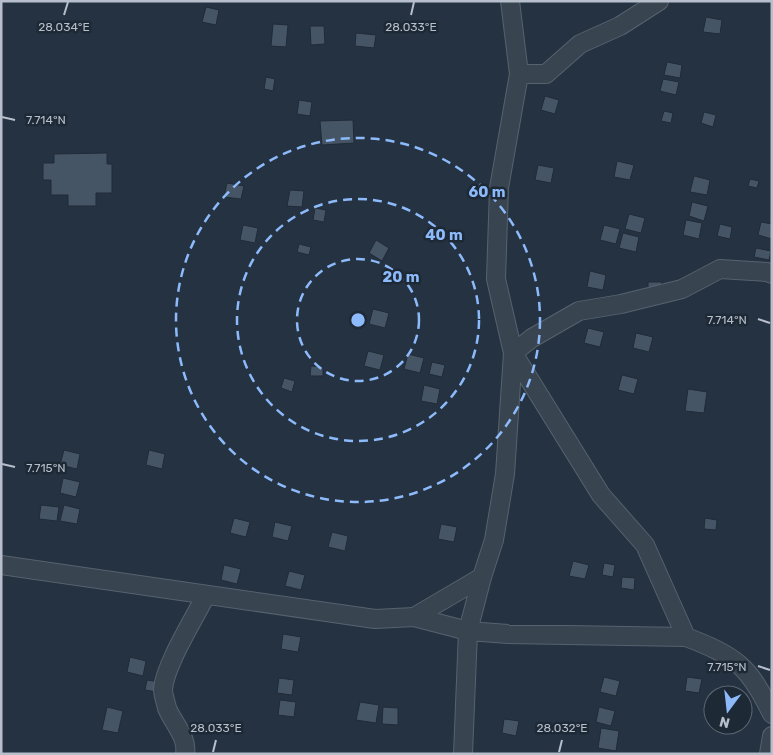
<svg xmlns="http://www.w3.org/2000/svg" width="773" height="755" font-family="Rubik,sans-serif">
  <rect width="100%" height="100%" fill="#253241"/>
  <!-- building -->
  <g fill="#465566" stroke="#202b38">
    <polygon points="206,7 219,10 216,25 202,22"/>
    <polygon points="706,17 722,20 720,34 703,32"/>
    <polygon points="273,24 288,25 286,47 271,46"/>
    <polygon points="310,26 324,26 325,44 311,45"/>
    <polygon points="356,33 376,35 374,48 355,46"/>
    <polygon points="667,62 682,65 680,78 664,75"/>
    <polygon points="266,77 275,79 273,91 264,89"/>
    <polygon points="663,79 679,82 676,95 660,91"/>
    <polygon points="545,96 559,100 555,114 541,110"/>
    <polygon points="299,100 312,102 310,116 297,114"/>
    <polygon points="664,111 673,113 671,123 661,121"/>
    <polygon points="704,112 716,115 713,127 701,123"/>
    <polygon points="353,120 354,143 322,145 320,121"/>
    <polygon points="107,153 107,164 112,164 112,193 96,193 96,206 68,206 68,195 51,195 51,180 43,180 43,163 54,163 54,154"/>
    <polygon points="617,161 634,165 630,180 614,177"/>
    <polygon points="538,165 554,168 551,183 535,180"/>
    <polygon points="694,176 710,180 707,195 690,192"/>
    <polygon points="750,179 759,181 757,188 748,186"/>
    <polygon points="227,183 244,186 241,199 224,197"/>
    <polygon points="290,190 304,191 302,207 287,206"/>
    <polygon points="692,202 708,206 704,221 689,216"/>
    <polygon points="315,208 326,210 324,222 313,220"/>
    <polygon points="629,214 645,218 641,233 625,229"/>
    <polygon points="686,220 702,223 699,239 683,235"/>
    <polygon points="761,222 772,224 772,239 758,235"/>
    <polygon points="720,224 732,227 730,239 717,236"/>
    <polygon points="243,225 258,228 255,243 240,240"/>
    <polygon points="604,225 620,229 616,244 600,240"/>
    <polygon points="623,233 639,237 636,252 619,248"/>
    <polygon points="376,240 389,248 382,261 369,253"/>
    <polygon points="299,244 311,247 309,255 297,252"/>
    <polygon points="756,248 771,251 769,260 754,257"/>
    <polygon points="590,271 606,275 603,290 587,287"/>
    <polygon points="648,282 662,282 661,291 648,291"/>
    <polygon points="373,309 389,313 385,328 369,324"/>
    <polygon points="588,328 604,332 600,347 584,343"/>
    <polygon points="636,333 653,337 649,352 633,348"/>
    <polygon points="368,351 384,355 380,370 364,366"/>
    <polygon points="408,354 424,358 420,373 404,369"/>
    <polygon points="432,362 445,365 442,377 429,374"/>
    <polygon points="311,366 323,367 323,376 310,376"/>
    <polygon points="622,375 638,379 634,394 618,390"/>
    <polygon points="284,378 295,381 292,392 281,388"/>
    <polygon points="424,385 440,389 437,404 421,401"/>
    <polygon points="688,389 707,392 704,413 685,411"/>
    <polygon points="64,450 80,454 77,469 60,465"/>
    <polygon points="149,450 165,454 162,469 146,465"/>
    <polygon points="63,478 80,482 76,497 60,493"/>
    <polygon points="41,505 59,507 57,521 39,519"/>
    <polygon points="64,505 80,509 77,524 60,521"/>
    <polygon points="234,518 250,522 246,537 230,533"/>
    <polygon points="705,518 717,520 716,530 704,529"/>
    <polygon points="275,522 292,526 288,541 272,537"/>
    <polygon points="441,524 457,527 454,542 438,539"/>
    <polygon points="332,532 348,536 345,551 328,547"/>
    <polygon points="573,561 589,565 585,579 569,576"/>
    <polygon points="604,563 615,565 613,577 602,575"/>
    <polygon points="224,565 241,569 237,584 221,580"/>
    <polygon points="289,571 305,575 301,590 285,586"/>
    <polygon points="622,577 635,578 634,590 621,588"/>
    <polygon points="283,634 301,637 298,652 281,649"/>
    <polygon points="130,657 146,661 143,676 127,672"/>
    <polygon points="604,677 620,681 616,696 600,692"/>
    <polygon points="687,677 702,679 699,693 685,691"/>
    <polygon points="279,678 294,680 292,695 277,693"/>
    <polygon points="147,680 159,682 157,692 145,690"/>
    <polygon points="280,700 296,702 294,717 278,715"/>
    <polygon points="360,702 379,705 376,723 356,720"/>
    <polygon points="107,707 123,711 118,733 102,730"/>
    <polygon points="383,707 398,708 398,725 382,724"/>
    <polygon points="599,707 615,711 611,726 596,722"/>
    <polygon points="744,714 743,728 729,728 729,725 743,725"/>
    <polygon points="504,719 519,721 516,736 502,733"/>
    <polygon points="601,728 619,731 616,751 598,748"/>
  </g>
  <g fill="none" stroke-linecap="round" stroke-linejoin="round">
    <defs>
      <g id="street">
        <polyline points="519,74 546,74 580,44 620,26 659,1"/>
        <path d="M772 274 767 272 720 269 682 289 621 304 579 311 532 338 513 353 601 495 645 545 686 637C736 656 749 666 772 714"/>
        <polyline points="1,565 375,619 414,617 468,631 482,577 494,540 505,474 513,353 496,279 499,188 519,74 510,1"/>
        <polyline points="414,617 482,577"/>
        <path d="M185 754C188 737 173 723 167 708 166 703 163 695 163 689 165 665 194 619 206 595"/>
        <polyline points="463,754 468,631 508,634 686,637"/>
        <polyline points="769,754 772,736"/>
      </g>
    </defs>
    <!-- street casing -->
    <use href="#street" stroke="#57626e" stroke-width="20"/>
    <!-- street -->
    <use href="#street" stroke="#394451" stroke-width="18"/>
  </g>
  <!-- ticks -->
  <path fill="none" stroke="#b6bfcb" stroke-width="2" d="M64 15 68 2M411 15 414 2M2 117 15 120M758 319 770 323M2 464 15 467M758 666 770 670M213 752 216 740M559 752 562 740"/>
  <!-- distance rings -->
  <g fill="none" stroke="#8cbafb" stroke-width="2.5" stroke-dasharray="9 6">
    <circle cx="358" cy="320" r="61"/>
    <circle cx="358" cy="320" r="121"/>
    <circle cx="358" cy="320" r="182"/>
  </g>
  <g font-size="12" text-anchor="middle" fill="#b6bfcb" stroke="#1e2936" stroke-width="5" stroke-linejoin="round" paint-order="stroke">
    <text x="64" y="31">28.034°E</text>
    <text x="411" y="31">28.033°E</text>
    <text x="46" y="124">7.714°N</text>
    <text x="727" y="324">7.714°N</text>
    <text x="46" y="472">7.715°N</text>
    <text x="727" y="671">7.715°N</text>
    <text x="216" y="732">28.033°E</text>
    <text x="562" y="732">28.032°E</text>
  </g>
  <circle cx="358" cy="320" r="8" fill="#8cbafb" stroke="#1e2936" stroke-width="2.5"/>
  <g font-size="15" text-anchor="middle" font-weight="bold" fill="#8cbafb" stroke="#1e2936" stroke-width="5" stroke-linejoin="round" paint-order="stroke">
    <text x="487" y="197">60 m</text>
    <text x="444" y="240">40 m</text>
    <text x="401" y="282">20 m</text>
  </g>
  <!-- border -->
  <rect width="773" height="755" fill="none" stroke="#b6bfcb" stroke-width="5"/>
  <!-- north arrow -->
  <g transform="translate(728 710) rotate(195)"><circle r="24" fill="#1e2936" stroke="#5b6572"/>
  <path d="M0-4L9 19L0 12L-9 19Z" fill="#8cbafb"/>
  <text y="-8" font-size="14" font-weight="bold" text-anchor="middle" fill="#b6bfcb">N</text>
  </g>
</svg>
